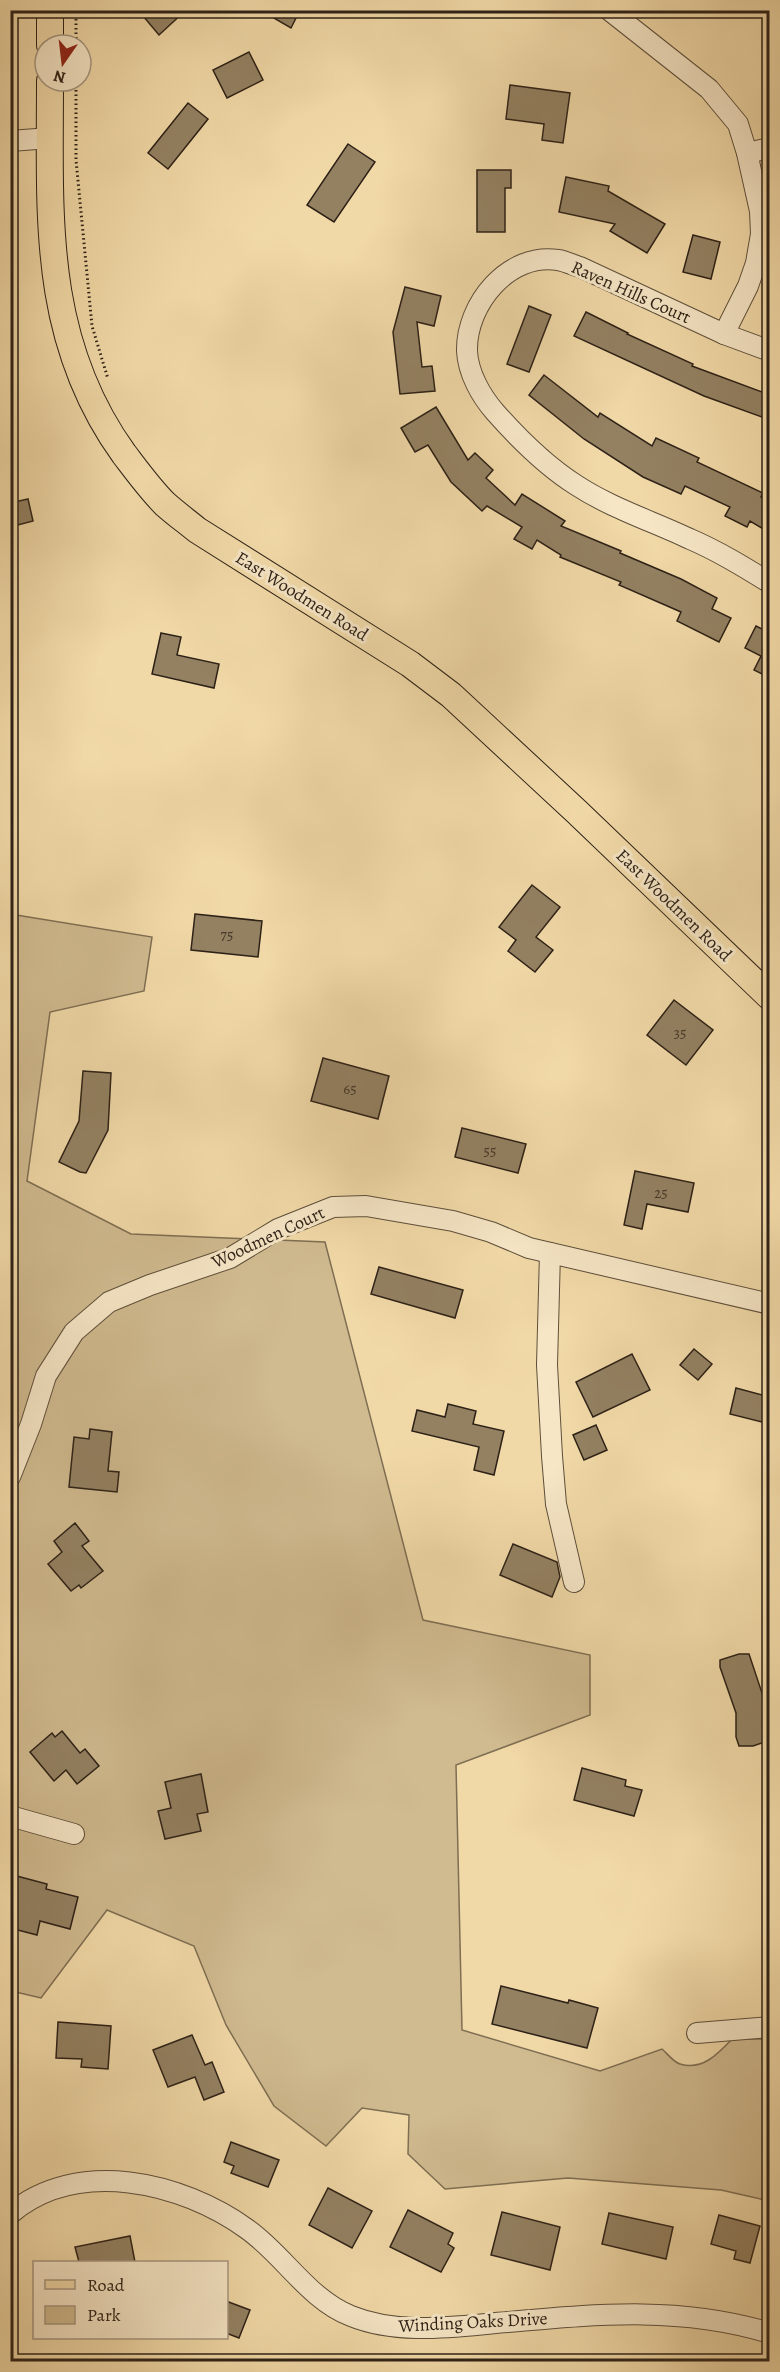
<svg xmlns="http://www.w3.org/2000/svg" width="780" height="2372" font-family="Alegreya,serif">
  <rect width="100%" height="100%" fill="#f1d9a7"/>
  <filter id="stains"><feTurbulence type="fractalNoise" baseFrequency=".00333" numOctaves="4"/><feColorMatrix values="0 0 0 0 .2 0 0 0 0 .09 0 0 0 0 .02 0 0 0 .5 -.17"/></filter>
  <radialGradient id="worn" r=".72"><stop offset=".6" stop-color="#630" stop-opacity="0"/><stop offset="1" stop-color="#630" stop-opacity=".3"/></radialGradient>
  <!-- green -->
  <path fill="#d0ba8f" stroke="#7e6e53" stroke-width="1.5" d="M10 914 152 937 144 991 50 1012 27 1181 131 1234 325 1242 423 1620 590 1655V1715L456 1765 462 2030 600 2071 662 2049C667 2053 673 2062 680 2064 702 2071 718 2054 732 2039H769V2201L721 2190 568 2178 445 2189 408 2154 409 2115 362 2108 326 2146 274 2106 226 2025 194 1946 107 1910 41 1998 11 1991Z"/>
  <!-- building -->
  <g fill="#938162" stroke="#2d2117" stroke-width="1.5">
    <polygon points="138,10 186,10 159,35"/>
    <polygon points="260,10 300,10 291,28"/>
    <polygon points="249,52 263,80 227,98 213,70"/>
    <polygon points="510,85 570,93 563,143 542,140 544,124 506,119"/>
    <polygon points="188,103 208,119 168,169 148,153"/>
    <polygon points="348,144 375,162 334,222 307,205"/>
    <polygon points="477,170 511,170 511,188 505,188 505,232 477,232"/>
    <polygon points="566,177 609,186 608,191 665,224 647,253 610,231 615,224 559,212"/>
    <polygon points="693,235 720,242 711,279 683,272"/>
    <polygon points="405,287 441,296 434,326 417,322 422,367 432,366 435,391 400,394 393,332"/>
    <polygon points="529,306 551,315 529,372 507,364"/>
    <polygon points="586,312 628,333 627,334 693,364 692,366 770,395 770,420 704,396 574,336"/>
    <polygon points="544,375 598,417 600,413 652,446 656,438 699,458 697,462 763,493 761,497 770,502 770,533 750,521 747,527 725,516 730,507 685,486 681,494 643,477 584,439 529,395"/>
    <polygon points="436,407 468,460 475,453 493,470 486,478 515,505 522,494 565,521 561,526 621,551 620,553 681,579 717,598 712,609 731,618 719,642 677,621 681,612 619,585 621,582 560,557 561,555 537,540 532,549 514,539 522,527 487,506 482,511 451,482 428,445 415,452 401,428"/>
    <polygon points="28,499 33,521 10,527 10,503"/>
    <polygon points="756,626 770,633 770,678 754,670 761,656 745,648"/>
    <polygon points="161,633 181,637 177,655 219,664 214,688 152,674"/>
    <polygon points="532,885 560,907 536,937 553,950 535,972 508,951 516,940 499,927"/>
    <polygon points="195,914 262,921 258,957 191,950"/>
    <polygon points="674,1000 713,1030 686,1065 647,1035"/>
    <polygon points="323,1058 389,1076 378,1119 311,1101"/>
    <polygon points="83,1071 111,1073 108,1130 86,1173 80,1172 59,1162 79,1121"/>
    <polygon points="462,1128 526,1144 518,1173 455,1157"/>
    <polygon points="635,1171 694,1183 688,1212 647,1204 642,1229 624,1225"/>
    <polygon points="379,1267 463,1290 455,1318 371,1294"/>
    <polygon points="694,1349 712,1364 698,1380 680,1365"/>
    <polygon points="632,1354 650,1390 593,1417 576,1382"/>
    <polygon points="736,1388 770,1397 770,1424 730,1414"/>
    <polygon points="448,1404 476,1411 473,1424 504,1431 494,1475 474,1470 479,1447 412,1431 417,1410 445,1417"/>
    <polygon points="596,1425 607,1450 584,1460 573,1435"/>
    <polygon points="90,1429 112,1432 108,1471 119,1472 117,1492 69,1487 74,1437 89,1439"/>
    <polygon points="75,1523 89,1541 82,1546 103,1571 81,1588 79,1585 71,1591 48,1564 62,1552 54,1541"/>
    <polygon points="513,1544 557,1562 560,1577 552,1597 500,1575"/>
    <polygon points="739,1654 749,1654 768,1711 768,1741 753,1746 739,1746 736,1737 736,1713 720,1667 720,1660"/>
    <polygon points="62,1731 80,1753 85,1749 99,1766 77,1784 66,1770 54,1781 30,1752 52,1733 55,1737"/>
    <polygon points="582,1768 626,1780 625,1786 642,1790 634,1816 574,1800"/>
    <polygon points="201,1774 208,1812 197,1814 201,1831 165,1839 158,1811 171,1808 165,1782"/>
    <polygon points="13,1875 47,1884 46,1889 78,1897 70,1929 40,1921 37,1935 10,1928 10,1884"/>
    <polygon points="501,1986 568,2003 569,2000 598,2008 587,2048 492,2024"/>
    <polygon points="58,2022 111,2026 108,2069 81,2067 82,2059 56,2058"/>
    <polygon points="192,2035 205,2065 212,2062 224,2092 204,2100 195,2077 168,2087 153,2050"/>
    <polygon points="231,2142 279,2160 268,2187 231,2173 234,2166 224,2162"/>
    <polygon points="328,2188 372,2211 352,2248 309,2225"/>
    <polygon points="408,2210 453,2233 448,2244 454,2248 441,2272 390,2247"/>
    <polygon points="502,2212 560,2227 550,2270 491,2255"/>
    <polygon points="609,2213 673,2227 666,2259 602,2244"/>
    <polygon points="719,2215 760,2226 750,2263 734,2259 736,2251 711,2244"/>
    <polygon points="130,2236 135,2262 79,2262 75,2247"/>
    <polygon points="226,2301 250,2310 239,2338 226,2333"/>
  </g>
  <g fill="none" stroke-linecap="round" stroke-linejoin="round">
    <defs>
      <g id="minor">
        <polyline points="609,10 709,89 738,124 747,153 760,211 761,234 756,263 748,286 724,334"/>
        <polyline points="10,141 50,138"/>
        <polyline points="747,153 770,148"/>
        <path d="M770 351 724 334 580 267C573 265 565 261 558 260 509 252 466 304 467 351 468 373 481 396 495 412 518 438 546 466 576 485 611 508 652 521 690 539 718 551 744 567 770 583"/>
        <polyline points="550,1253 547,1365 552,1456 556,1504 574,1582"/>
        <polyline points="10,1477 31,1424 46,1376 74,1332 109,1302 150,1285 230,1258 278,1229 333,1207 366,1206 453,1221 491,1232 529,1248 770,1304"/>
        <polyline points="10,1816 74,1834"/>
        <polyline points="697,2033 770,2027"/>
        <path d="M10 2214C77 2157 182 2182 247 2229 284 2255 308 2299 351 2316 400 2336 457 2326 508 2322 599 2314 681 2306 770 2333"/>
      </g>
      <g id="major">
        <polyline points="50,10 50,45"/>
        <path d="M50 81C50 216 41 339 124 454 137 471 150 489 165 504 175 513 186 521 197 530L410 664 451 695 577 812 770 997"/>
      </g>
    </defs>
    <!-- minor casing -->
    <use href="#minor" stroke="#5e4f3b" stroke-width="22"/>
    <!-- major casing -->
    <use href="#major" stroke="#2d2117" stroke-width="28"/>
    <!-- path -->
    <g stroke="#2d2117" stroke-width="3" stroke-dasharray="1.5 3" stroke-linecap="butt">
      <polyline points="76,10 76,45"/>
      <polyline points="76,81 76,160 92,326 108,379"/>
    </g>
    <!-- minor -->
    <use href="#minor" stroke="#f6e6c6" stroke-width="20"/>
    <!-- major -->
    <use href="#major" stroke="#f1d9a7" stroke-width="26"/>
  </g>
  <g text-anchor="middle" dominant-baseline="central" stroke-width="6" stroke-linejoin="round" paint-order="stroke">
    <!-- number labels -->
    <g font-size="15" fill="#46392a">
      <text x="227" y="935">75</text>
      <text x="680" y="1033">35</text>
      <text x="350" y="1089">65</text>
      <text x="490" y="1151">55</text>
      <text x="661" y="1193">25</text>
    </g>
    <!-- street labels -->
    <g font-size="18" fill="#2d2117" stroke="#f6e6c6">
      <text transform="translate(631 292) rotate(24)">Raven Hills Court</text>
      <text transform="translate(302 596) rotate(32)">East Woodmen Road</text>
      <text transform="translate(674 905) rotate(44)">East Woodmen Road</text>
      <text transform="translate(268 1237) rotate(-25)">Woodmen Court</text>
      <text transform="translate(473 2322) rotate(-3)">Winding Oaks Drive</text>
    </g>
  </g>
  <!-- margin -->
  <rect width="780" height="2372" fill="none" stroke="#f1d9a7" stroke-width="36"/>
  <rect x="12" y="12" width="756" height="2348" fill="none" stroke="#2d2117" stroke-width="3"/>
  <rect x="18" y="18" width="744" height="2336" fill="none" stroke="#2d2117" stroke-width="1.5"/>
  <!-- legend -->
  <rect x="33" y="2261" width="195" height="78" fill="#f6e6c6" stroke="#a69780" stroke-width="1.5"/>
  <rect x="45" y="2280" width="30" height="9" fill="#f1d9a7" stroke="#a69780" stroke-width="1.5"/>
  <text x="87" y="2291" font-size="18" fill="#2d2117">Road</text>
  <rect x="45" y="2306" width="30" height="18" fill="#d0ba8f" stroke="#a69780" stroke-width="1.5"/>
  <text x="87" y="2321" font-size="18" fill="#2d2117">Park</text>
  <!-- north arrow -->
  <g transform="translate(63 63) rotate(194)"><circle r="28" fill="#f6e6c6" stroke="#a69780" stroke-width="1.5"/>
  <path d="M0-4.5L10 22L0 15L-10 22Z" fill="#8f2418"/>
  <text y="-9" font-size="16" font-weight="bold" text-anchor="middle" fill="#2d2117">N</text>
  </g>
  <rect width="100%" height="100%" filter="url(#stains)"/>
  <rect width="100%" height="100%" fill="url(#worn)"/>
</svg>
